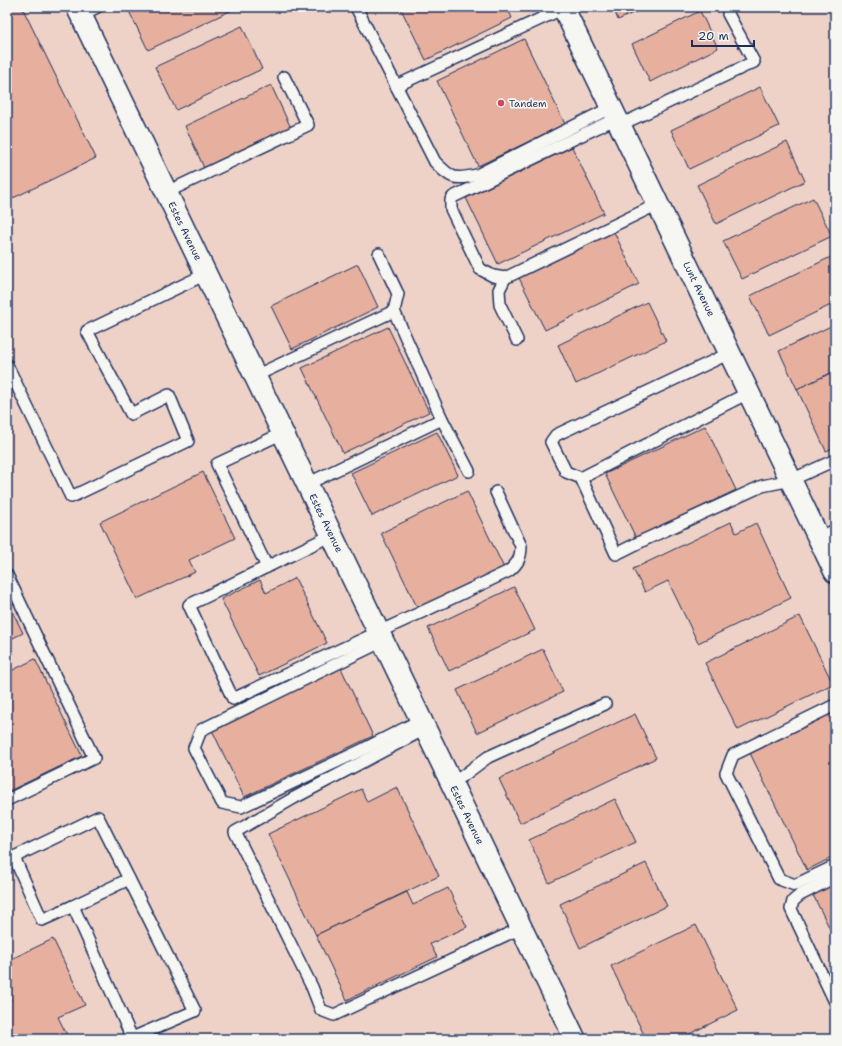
<svg xmlns="http://www.w3.org/2000/svg" width="842" height="1046" font-family="'Shantell Sans',sans-serif">
  <rect width="100%" height="100%" fill="#f2e1d9"/>
  <filter id="ink" filterUnits="userSpaceOnUse"><feTurbulence type="fractalNoise" baseFrequency=".025" numOctaves="2"/><feDisplacementMap in="SourceGraphic" scale="8" xChannelSelector="R" yChannelSelector="G"/><feConvolveMatrix kernelMatrix="1 2 1 2 8 2 1 2 1" color-interpolation-filters="sRGB"/></filter>
  <g filter="url(#ink)">
    <!-- built -->
    <rect fill="#efd2c7" x="7" y="7" width="828" height="1032"/>
    <!-- building -->
    <g fill="#e7b09e" stroke="#1b2f5e">
      <polygon points="7,7 22,7 96,158 7,201"/>
      <polygon points="127,7 233,7 234,9 148,50"/>
      <polygon points="400,7 507,7 512,18 426,60"/>
      <polygon points="613,7 646,7 618,20"/>
      <polygon points="700,11 718,48 650,82 632,44"/>
      <polygon points="242,26 262,69 176,110 155,67"/>
      <polygon points="524,39 565,124 478,166 437,81"/>
      <polygon points="271,85 291,128 205,170 185,126"/>
      <polygon points="760,87 779,126 689,169 671,130"/>
      <polygon points="787,142 805,181 716,224 697,185"/>
      <polygon points="572,147 604,213 498,264 466,198"/>
      <polygon points="813,198 832,236 742,279 723,241"/>
      <polygon points="614,232 639,284 545,330 519,278"/>
      <polygon points="835,255 835,303 769,335 750,296"/>
      <polygon points="358,264 378,307 292,349 271,306"/>
      <polygon points="647,302 666,341 576,384 558,345"/>
      <polygon points="835,324 835,371 797,389 779,351"/>
      <polygon points="388,327 429,412 343,453 302,368"/>
      <polygon points="835,371 835,447 826,451 797,389"/>
      <polygon points="705,426 736,490 636,538 605,474"/>
      <polygon points="437,432 458,475 372,516 351,473"/>
      <polygon points="203,472 235,538 189,560 195,572 137,599 100,522"/>
      <polygon points="467,491 504,568 418,609 381,533"/>
      <polygon points="731,522 736,533 756,523 791,598 698,643 668,581 645,592 633,569"/>
      <polygon points="295,578 327,643 259,676 221,599 260,580 266,593"/>
      <polygon points="514,587 535,630 449,671 428,628"/>
      <polygon points="7,600 23,633 7,641"/>
      <polygon points="800,616 833,684 738,730 705,663"/>
      <polygon points="543,649 563,692 477,733 457,690"/>
      <polygon points="35,659 82,756 7,792 7,673"/>
      <polygon points="341,668 373,736 244,797 212,730"/>
      <polygon points="835,710 835,856 807,870 749,751"/>
      <polygon points="635,714 656,758 520,823 499,779"/>
      <polygon points="397,787 439,876 316,935 268,834 361,789 367,802"/>
      <polygon points="615,799 636,842 549,883 529,840"/>
      <polygon points="646,863 667,906 580,948 560,904"/>
      <polygon points="835,884 835,939 813,895"/>
      <polygon points="448,888 467,927 430,944 437,957 347,1000 316,935 407,892 413,905"/>
      <polygon points="696,925 738,1010 679,1039 646,1039 611,966"/>
      <polygon points="53,939 85,1005 58,1017 69,1039 7,1039 7,1002 11,1000 7,991 7,961"/>
    </g>
    <g fill="none" stroke-linecap="round" stroke-linejoin="round">
      <defs>
        <g id="lane">
          <path d="M356 7 435 162C452 179 453 180 477 175L612 107"/>
          <polyline points="81,15 97,7"/>
          <polyline points="396,86 564,8"/>
          <polyline points="620,125 754,62 728,14"/>
          <polyline points="167,192 308,125 284,77"/>
          <polyline points="379,254 398,294 394,311 442,419 469,471"/>
          <polyline points="505,278 493,276 480,269 451,209 451,200 453,197 617,118"/>
          <polyline points="517,340 500,305 499,290 505,278 658,204"/>
          <polyline points="730,353 556,435 551,442 566,472 581,478 748,393"/>
          <polyline points="7,365 71,497 188,441 169,395 131,414 87,331 206,274"/>
          <polyline points="255,376 394,311"/>
          <polyline points="581,478 616,554 644,540 762,486 791,480 835,460"/>
          <polyline points="307,484 442,419"/>
          <path d="M332 535 189 605 233 699C325 656 418 615 509 571 518 563 521 558 521 546L496 492"/>
          <polyline points="819,538 835,530"/>
          <polyline points="267,567 217,464 283,433"/>
          <polyline points="7,575 94,758 7,800"/>
          <polyline points="383,641 201,730 194,748 222,803 241,807 364,749 421,720"/>
          <polyline points="835,705 733,755 726,773 779,879 795,885 835,866"/>
          <polyline points="425,729 294,798 235,832 312,987 321,1010 334,1015 521,928"/>
          <polyline points="452,784 488,757 605,704"/>
          <polyline points="835,877 800,895 793,901 791,909 835,1002"/>
          <polyline points="73,906 129,879"/>
          <polyline points="130,1039 132,1038 195,1011 98,817 14,857 42,920 73,906 132,1038"/>
        </g>
        <g id="street">
          <polyline points="77,7 575,1039"/>
          <polyline points="563,7 835,572"/>
        </g>
      </defs>
      <!-- lane casing -->
      <use href="#lane" stroke="#1b2f5e" stroke-width="14"/>
      <!-- street casing -->
      <use href="#street" stroke="#1b2f5e" stroke-width="24"/>
      <!-- lane -->
      <use href="#lane" stroke="#f6f6f2" stroke-width="11"/>
      <!-- street -->
      <use href="#street" stroke="#f6f6f2" stroke-width="21"/>
    </g>
  </g>
  <!-- markers -->
  <circle fill="#d1495b" stroke="#f6f6f2" stroke-width="1.5" cx="501" cy="103" r="4"/>
  <g text-anchor="middle" dominant-baseline="central" stroke-width="3.5" stroke-linejoin="round" paint-order="stroke">
    <!-- poi labels -->
    <g font-size="10" fill="#1b2f5e" stroke="#f6f6f2" text-anchor="start">
      <text x="509" y="103">Tandem</text>
    </g>
    <!-- street labels -->
    <g font-size="10" fill="#1b2f5e" stroke="#f6f6f2">
      <text transform="translate(185 231) rotate(64)">Estes Avenue</text>
      <text transform="translate(699 289) rotate(64)">Lunt Avenue</text>
      <text transform="translate(326 523) rotate(64)">Estes Avenue</text>
      <text transform="translate(467 815) rotate(64)">Estes Avenue</text>
    </g>
  </g>
  <!-- margin -->
  <rect width="842" height="1046" fill="none" stroke="#f6f6f2" stroke-width="24"/>
  <rect x="12" y="12" width="818" height="1022" fill="none" stroke="#1b2f5e" stroke-width="1.5" filter="url(#ink)"/>
  <!-- scale -->
  <path d="M692 40v6h62v-6" fill="none" stroke="#1b2f5e" stroke-width="2"/>
  <text x="698" y="40" font-size="12" fill="#1b2f5e" stroke="#f6f6f2" stroke-width="3" paint-order="stroke">20 m</text>
</svg>
